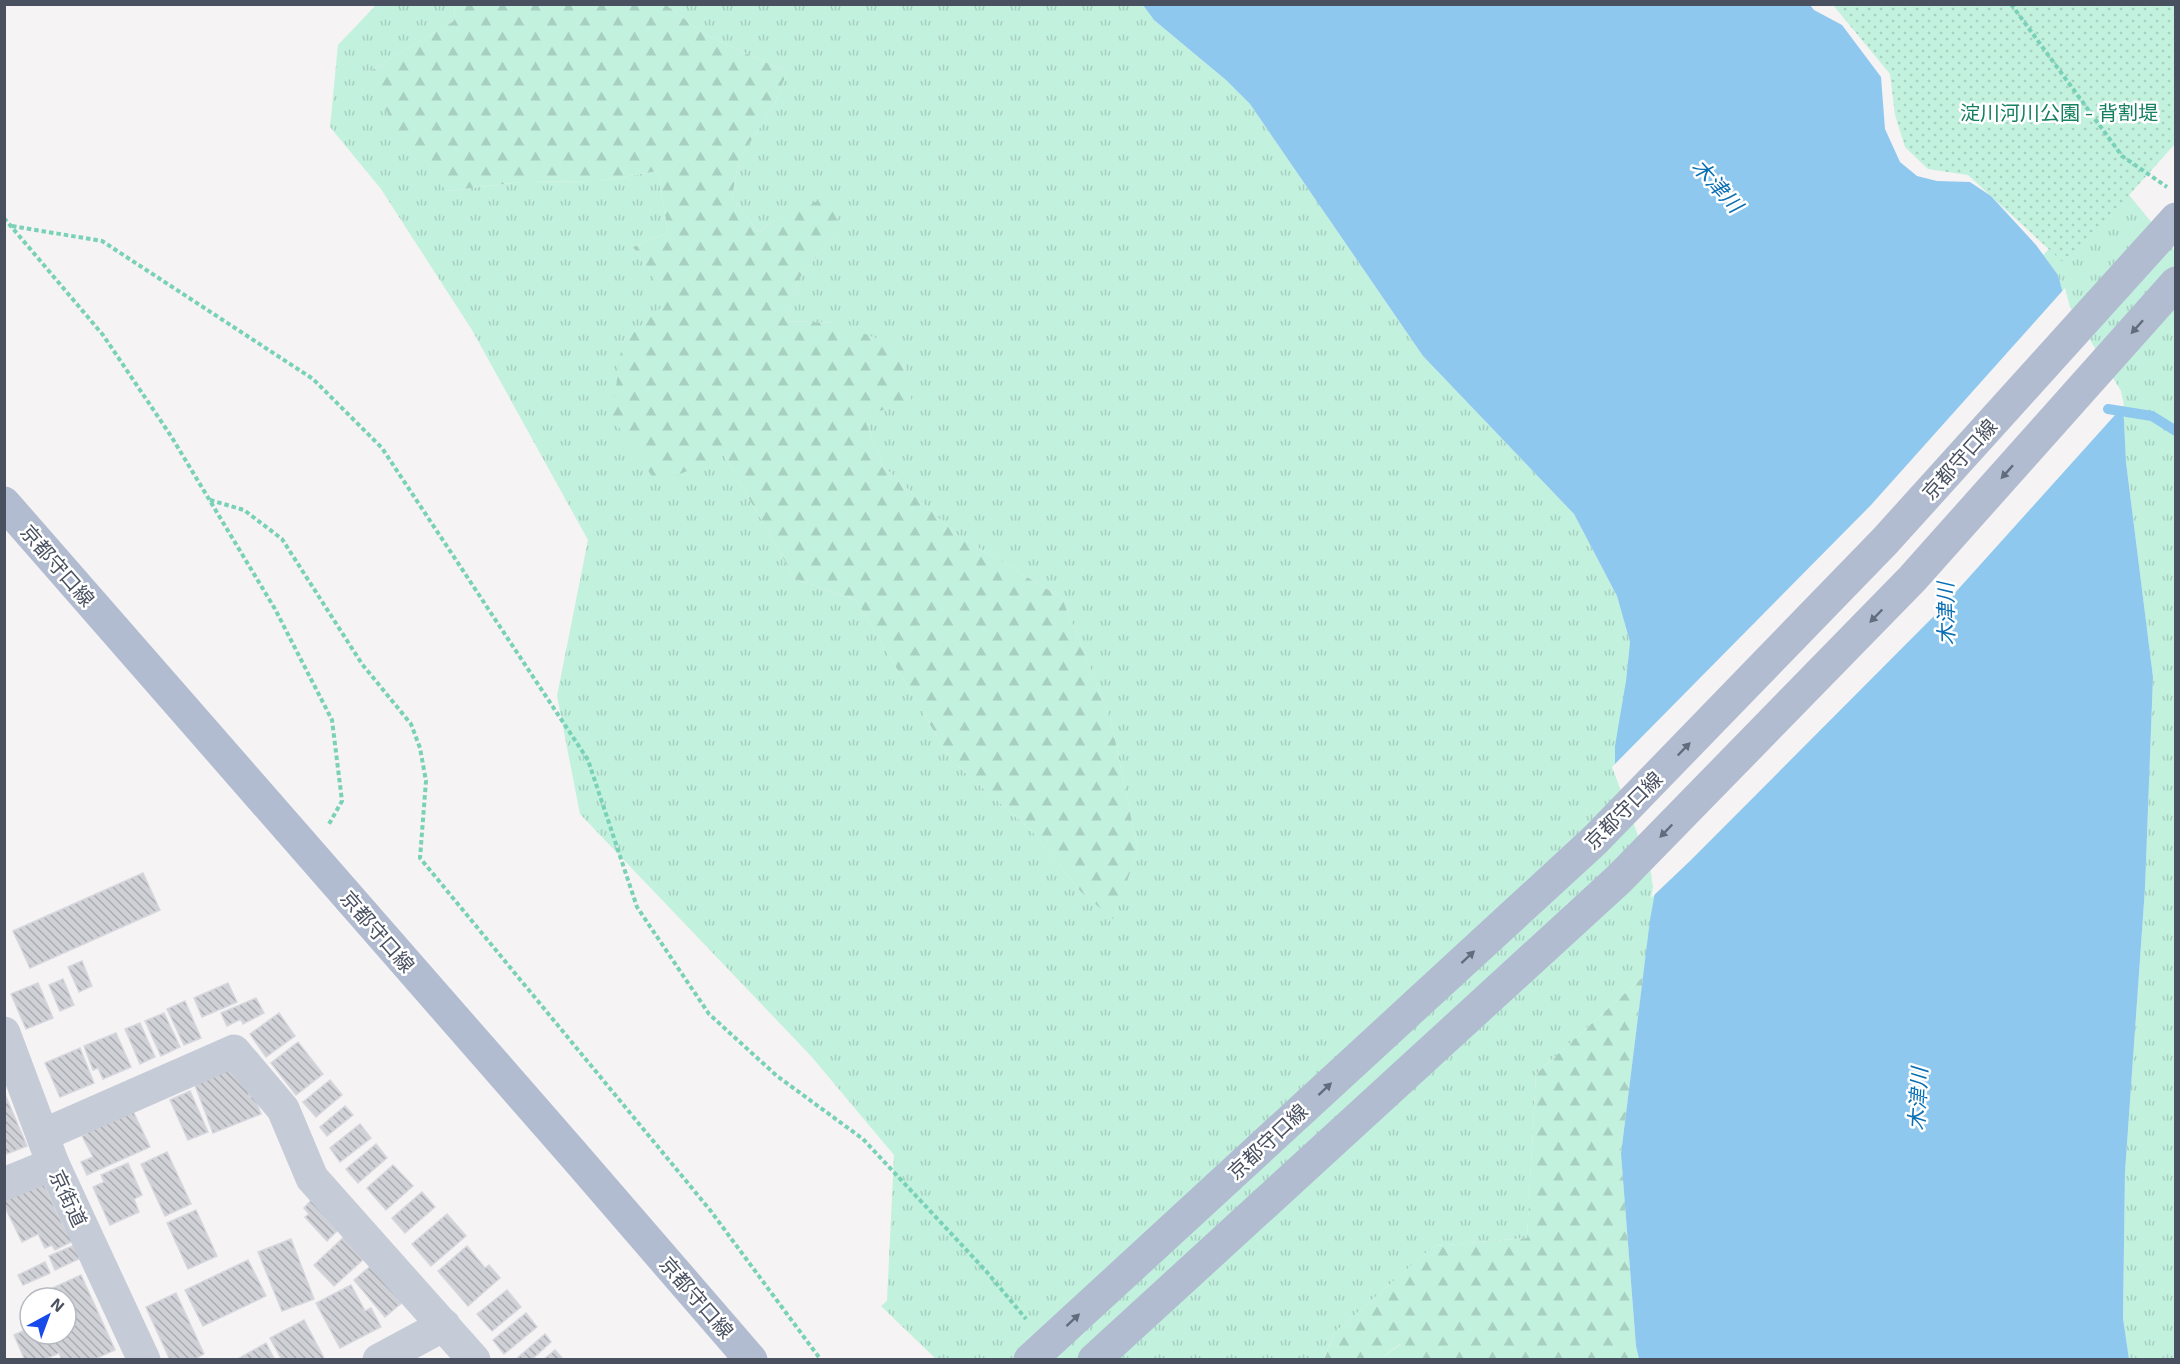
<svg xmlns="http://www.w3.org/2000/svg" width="2180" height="1364" font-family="'Exo 2','Noto Sans JP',sans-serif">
  <defs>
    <pattern id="grass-tufts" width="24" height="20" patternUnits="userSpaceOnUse" patternTransform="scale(1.5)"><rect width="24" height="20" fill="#c2f1de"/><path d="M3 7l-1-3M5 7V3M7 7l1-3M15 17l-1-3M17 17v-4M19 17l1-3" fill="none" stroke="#a8d0c1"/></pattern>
    <pattern id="forest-firs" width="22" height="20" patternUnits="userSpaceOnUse" patternTransform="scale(1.5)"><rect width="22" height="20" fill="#c2f1de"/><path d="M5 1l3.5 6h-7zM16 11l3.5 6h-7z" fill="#a8d0c1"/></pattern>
    <pattern id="park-dots" width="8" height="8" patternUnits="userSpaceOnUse" patternTransform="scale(1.5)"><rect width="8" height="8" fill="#c2f1de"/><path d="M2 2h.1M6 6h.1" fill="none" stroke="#a8d0c1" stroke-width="1.8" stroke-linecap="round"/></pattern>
    <pattern id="building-back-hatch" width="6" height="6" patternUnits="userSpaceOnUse" patternTransform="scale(1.5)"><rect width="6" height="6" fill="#cfd1d7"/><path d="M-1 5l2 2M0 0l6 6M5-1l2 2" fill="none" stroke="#aaacb2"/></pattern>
  </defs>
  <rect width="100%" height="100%" fill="#f5f3f3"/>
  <!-- grass -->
  <g fill="url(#grass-tufts)">
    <polygon points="376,5 455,5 454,21 370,71 447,191 521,182 599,181 658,171 668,233 633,247 669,301 622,343 724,455 795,579 856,600 951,760 1032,831 1081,892 1113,918 1138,851 1111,720 1062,598 957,535 883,466 863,415 837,323 785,321 799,279 839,228 786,213 758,232 732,197 739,159 773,108 787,72 706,35 666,5 1143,5 1154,20 1226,80 1250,104 1423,356 1574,514 1617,596 1630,642 1626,681 1656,887 1643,977 1536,1074 1527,1238 1434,1246 1334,1333 1324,1359 936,1359 881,1306 887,1301 894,1155 811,1056 580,814 557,696 588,540 472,330 381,189 330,127 338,45"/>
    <polygon points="2125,190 2175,251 2175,1359 2129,1359 2123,1318 2125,1172 2145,888 2153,677 2126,462 2124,420 2067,308 2058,275 2043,255 2054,244"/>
    <polygon points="1401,1344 1403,1359 1380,1359"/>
  </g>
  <!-- forest -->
  <g fill="url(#forest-firs)">
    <polygon points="666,5 706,35 787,72 773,108 739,159 732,197 758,232 786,213 836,194 839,228 799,279 785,321 837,323 901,348 912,403 863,415 883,466 957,535 1062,598 1111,720 1138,851 1113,919 1081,892 1032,831 951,760 856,600 795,579 724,455 657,484 612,417 622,343 668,301 633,247 668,233 658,171 599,181 521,182 447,191 412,153 388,114 370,71 454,21 455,5"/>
    <polygon points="1643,977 1621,1154 1636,1346 1639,1359 1403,1359 1400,1344 1380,1359 1324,1360 1334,1333 1434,1246 1527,1238 1536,1074"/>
  </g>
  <!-- park -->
  <polygon fill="url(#park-dots)" points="1833,5 2175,5 2175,144 2066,265 1968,175 1928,169 1905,147 1895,115 1890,74"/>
  <!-- water -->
  <polygon fill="#8ec8ef" points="1143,5 1810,5 1814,10 1842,25 1881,77 1885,129 1900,162 1917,176 1937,181 1970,182 1991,196 2036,245 2058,275 2067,308 2119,392 2124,420 2126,462 2153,677 2145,888 2125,1172 2123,1318 2129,1359 1639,1359 1636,1346 1621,1154 1650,920 1656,887 1653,866 1615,767 1615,746 1626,681 1630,642 1617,596 1574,514 1423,356 1250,104 1226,80 1154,20"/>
  <!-- pier -->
  <polygon fill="#f5f3f3" points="2065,288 2070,307 2121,391 2124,405 1935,615 1691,860 1651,898 1653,887 1650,867 1612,767 1871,505"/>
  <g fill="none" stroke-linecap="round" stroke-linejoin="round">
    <!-- stream -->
    <polyline stroke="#8ec8ef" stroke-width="10" points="2108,409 2152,416 2176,431"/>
  </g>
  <!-- building -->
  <g fill="url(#building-back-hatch)" stroke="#d7d7de" stroke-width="1.5">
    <polygon points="143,873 160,910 30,968 13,931"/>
    <polygon points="82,961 92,986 79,992 68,967"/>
    <polygon points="63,979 74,1005 60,1011 49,985"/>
    <polygon points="38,983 53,1018 26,1029 11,994"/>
    <polygon points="228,983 237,1002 202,1017 194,998"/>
    <polygon points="256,998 264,1013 243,1024 241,1019 227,1026 221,1013"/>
    <polygon points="185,1001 201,1038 184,1045 167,1009"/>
    <polygon points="164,1013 180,1047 161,1056 145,1021"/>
    <polygon points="279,1013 295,1036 266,1057 250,1034"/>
    <polygon points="140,1023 155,1057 140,1064 125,1029"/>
    <polygon points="116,1033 131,1067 103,1079 98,1068 93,1070 84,1046"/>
    <polygon points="298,1042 323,1074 296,1095 271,1063"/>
    <polygon points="80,1048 94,1083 60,1097 45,1063"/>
    <polygon points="237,1063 250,1097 254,1096 261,1114 213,1133 193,1080"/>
    <polygon points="330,1080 342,1095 316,1117 303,1102"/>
    <polygon points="190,1091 208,1132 188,1140 170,1100"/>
    <polygon points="4,1092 27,1146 4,1155"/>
    <polygon points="345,1106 353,1115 327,1136 320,1127"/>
    <polygon points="131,1107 150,1147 87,1175 81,1162 93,1157 82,1136 87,1134 84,1129"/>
    <polygon points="360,1124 371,1138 340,1162 330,1148"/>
    <polygon points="376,1144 387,1158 358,1183 346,1169"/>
    <polygon points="167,1152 191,1204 165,1216 141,1164"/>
    <polygon points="128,1163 142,1195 134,1199 139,1212 110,1225 93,1187 104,1182 101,1175"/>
    <polygon points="393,1165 413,1186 386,1210 367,1188"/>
    <polygon points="42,1180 63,1225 75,1240 55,1250 52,1245 45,1248 38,1234 22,1242 4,1205 4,1197"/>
    <polygon points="422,1192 435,1207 405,1233 392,1218"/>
    <polygon points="313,1198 341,1227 327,1241 305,1217 309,1214 304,1208"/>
    <polygon points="196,1210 217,1256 188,1269 167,1223"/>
    <polygon points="447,1214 466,1236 431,1266 412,1244"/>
    <polygon points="346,1235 366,1257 334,1286 314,1265"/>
    <polygon points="291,1239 314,1299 282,1311 258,1252"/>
    <polygon points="75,1245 81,1258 55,1270 49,1256"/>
    <polygon points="467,1246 485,1268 489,1265 500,1278 468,1306 438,1271"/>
    <polygon points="248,1260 266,1296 203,1326 185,1290"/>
    <polygon points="45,1262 50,1273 23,1285 18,1275"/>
    <polygon points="373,1264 404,1301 385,1317 354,1280"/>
    <polygon points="81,1275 115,1350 93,1360 62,1360 59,1353 44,1360 25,1360 14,1335 30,1328 30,1334 66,1334 66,1298 36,1298 35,1296"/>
    <polygon points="351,1285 365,1311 371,1308 381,1327 340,1348 316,1303"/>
    <polygon points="507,1290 521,1307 492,1331 477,1314"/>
    <polygon points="176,1293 204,1354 193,1360 170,1360 146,1307"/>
    <polygon points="526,1313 537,1327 504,1354 493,1340"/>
    <polygon points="304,1320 325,1360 282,1360 270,1338"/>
    <polygon points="545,1334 551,1342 531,1360 515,1360"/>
    <polygon points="266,1343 275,1360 236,1360"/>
    <polygon points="555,1350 564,1360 543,1360"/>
  </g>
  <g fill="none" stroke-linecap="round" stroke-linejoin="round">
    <!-- path -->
    <g stroke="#79d1b7" stroke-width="4" stroke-dasharray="4.5 3" stroke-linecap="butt">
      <polyline points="2011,4 2122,156 2167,187"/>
      <polyline points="4,218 103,335 171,436 275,609 332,720 342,801 329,824"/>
      <polyline points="12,226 102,241 313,379 382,448 588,760 637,907 709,1014 777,1076 863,1139 986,1271 1026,1319"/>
      <polyline points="210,500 244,510 282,539 362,664 411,724 420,748 426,781 420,858 710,1210 821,1360"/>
    </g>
    <!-- minor -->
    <g stroke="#c6ccd7" stroke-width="33">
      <polyline points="4,1033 53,1164 144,1360"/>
      <polyline points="43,1135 234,1051 283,1109 312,1178 474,1360"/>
      <polyline points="4,1184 53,1164"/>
      <polyline points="379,1360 444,1325"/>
    </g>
    <!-- primary -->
    <g stroke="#b2bcd1" stroke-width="33">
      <polyline points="4,503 573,1154 751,1360"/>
      <polyline points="1030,1360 1595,840 1885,541 2176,219"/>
      <polyline points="1094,1360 1619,879 1912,579 2176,283"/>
    </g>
  </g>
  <!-- one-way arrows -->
  <defs><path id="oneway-solid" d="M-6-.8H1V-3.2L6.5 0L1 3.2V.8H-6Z" transform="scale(1.5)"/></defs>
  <g fill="#636c7d">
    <use href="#oneway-solid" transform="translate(2137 327) rotate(132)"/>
    <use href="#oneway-solid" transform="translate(2007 472) rotate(132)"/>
    <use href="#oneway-solid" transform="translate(1876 616) rotate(134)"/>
    <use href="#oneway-solid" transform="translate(1684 749) rotate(-46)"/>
    <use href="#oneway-solid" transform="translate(1666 831) rotate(134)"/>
    <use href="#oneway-solid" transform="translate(1468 957) rotate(-43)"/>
    <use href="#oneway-solid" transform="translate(1325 1089) rotate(-43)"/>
    <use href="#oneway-solid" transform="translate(1073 1320) rotate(-43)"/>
  </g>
  <g text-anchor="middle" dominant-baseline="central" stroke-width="5" stroke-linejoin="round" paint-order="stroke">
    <!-- park labels -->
    <g font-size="20" fill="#168160" stroke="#fff">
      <text x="2059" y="112">淀川河川公園 - 背割堤</text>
    </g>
    <!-- street labels -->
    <g font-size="20" fill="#495161" stroke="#fff">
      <text transform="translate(1959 459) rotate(-48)">京都守口線</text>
      <text transform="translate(58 565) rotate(49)">京都守口線</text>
      <text transform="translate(1623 810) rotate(-45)">京都守口線</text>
      <text transform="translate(378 931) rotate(49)">京都守口線</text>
      <text transform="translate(1267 1141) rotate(-43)">京都守口線</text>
      <text transform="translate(69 1198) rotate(65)">京街道</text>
      <text transform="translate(697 1297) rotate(49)">京都守口線</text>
    </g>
    <!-- water labels -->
    <g font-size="21" font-style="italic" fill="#096fb4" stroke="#fff">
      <text transform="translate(1718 185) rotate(48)">木津川</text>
      <text transform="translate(1945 614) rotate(-91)">木津川</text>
      <text transform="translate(1917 1099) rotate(-87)">木津川</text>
    </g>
  </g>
  <!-- border -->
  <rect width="2180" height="1364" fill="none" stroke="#495161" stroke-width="12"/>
  <!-- north arrow -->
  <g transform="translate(48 1316) rotate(41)"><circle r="28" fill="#ffffff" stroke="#b6b9c0" stroke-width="1.5"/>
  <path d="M0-4.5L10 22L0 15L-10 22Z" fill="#174aea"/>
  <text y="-9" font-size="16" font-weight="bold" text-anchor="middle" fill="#495161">N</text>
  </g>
</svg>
